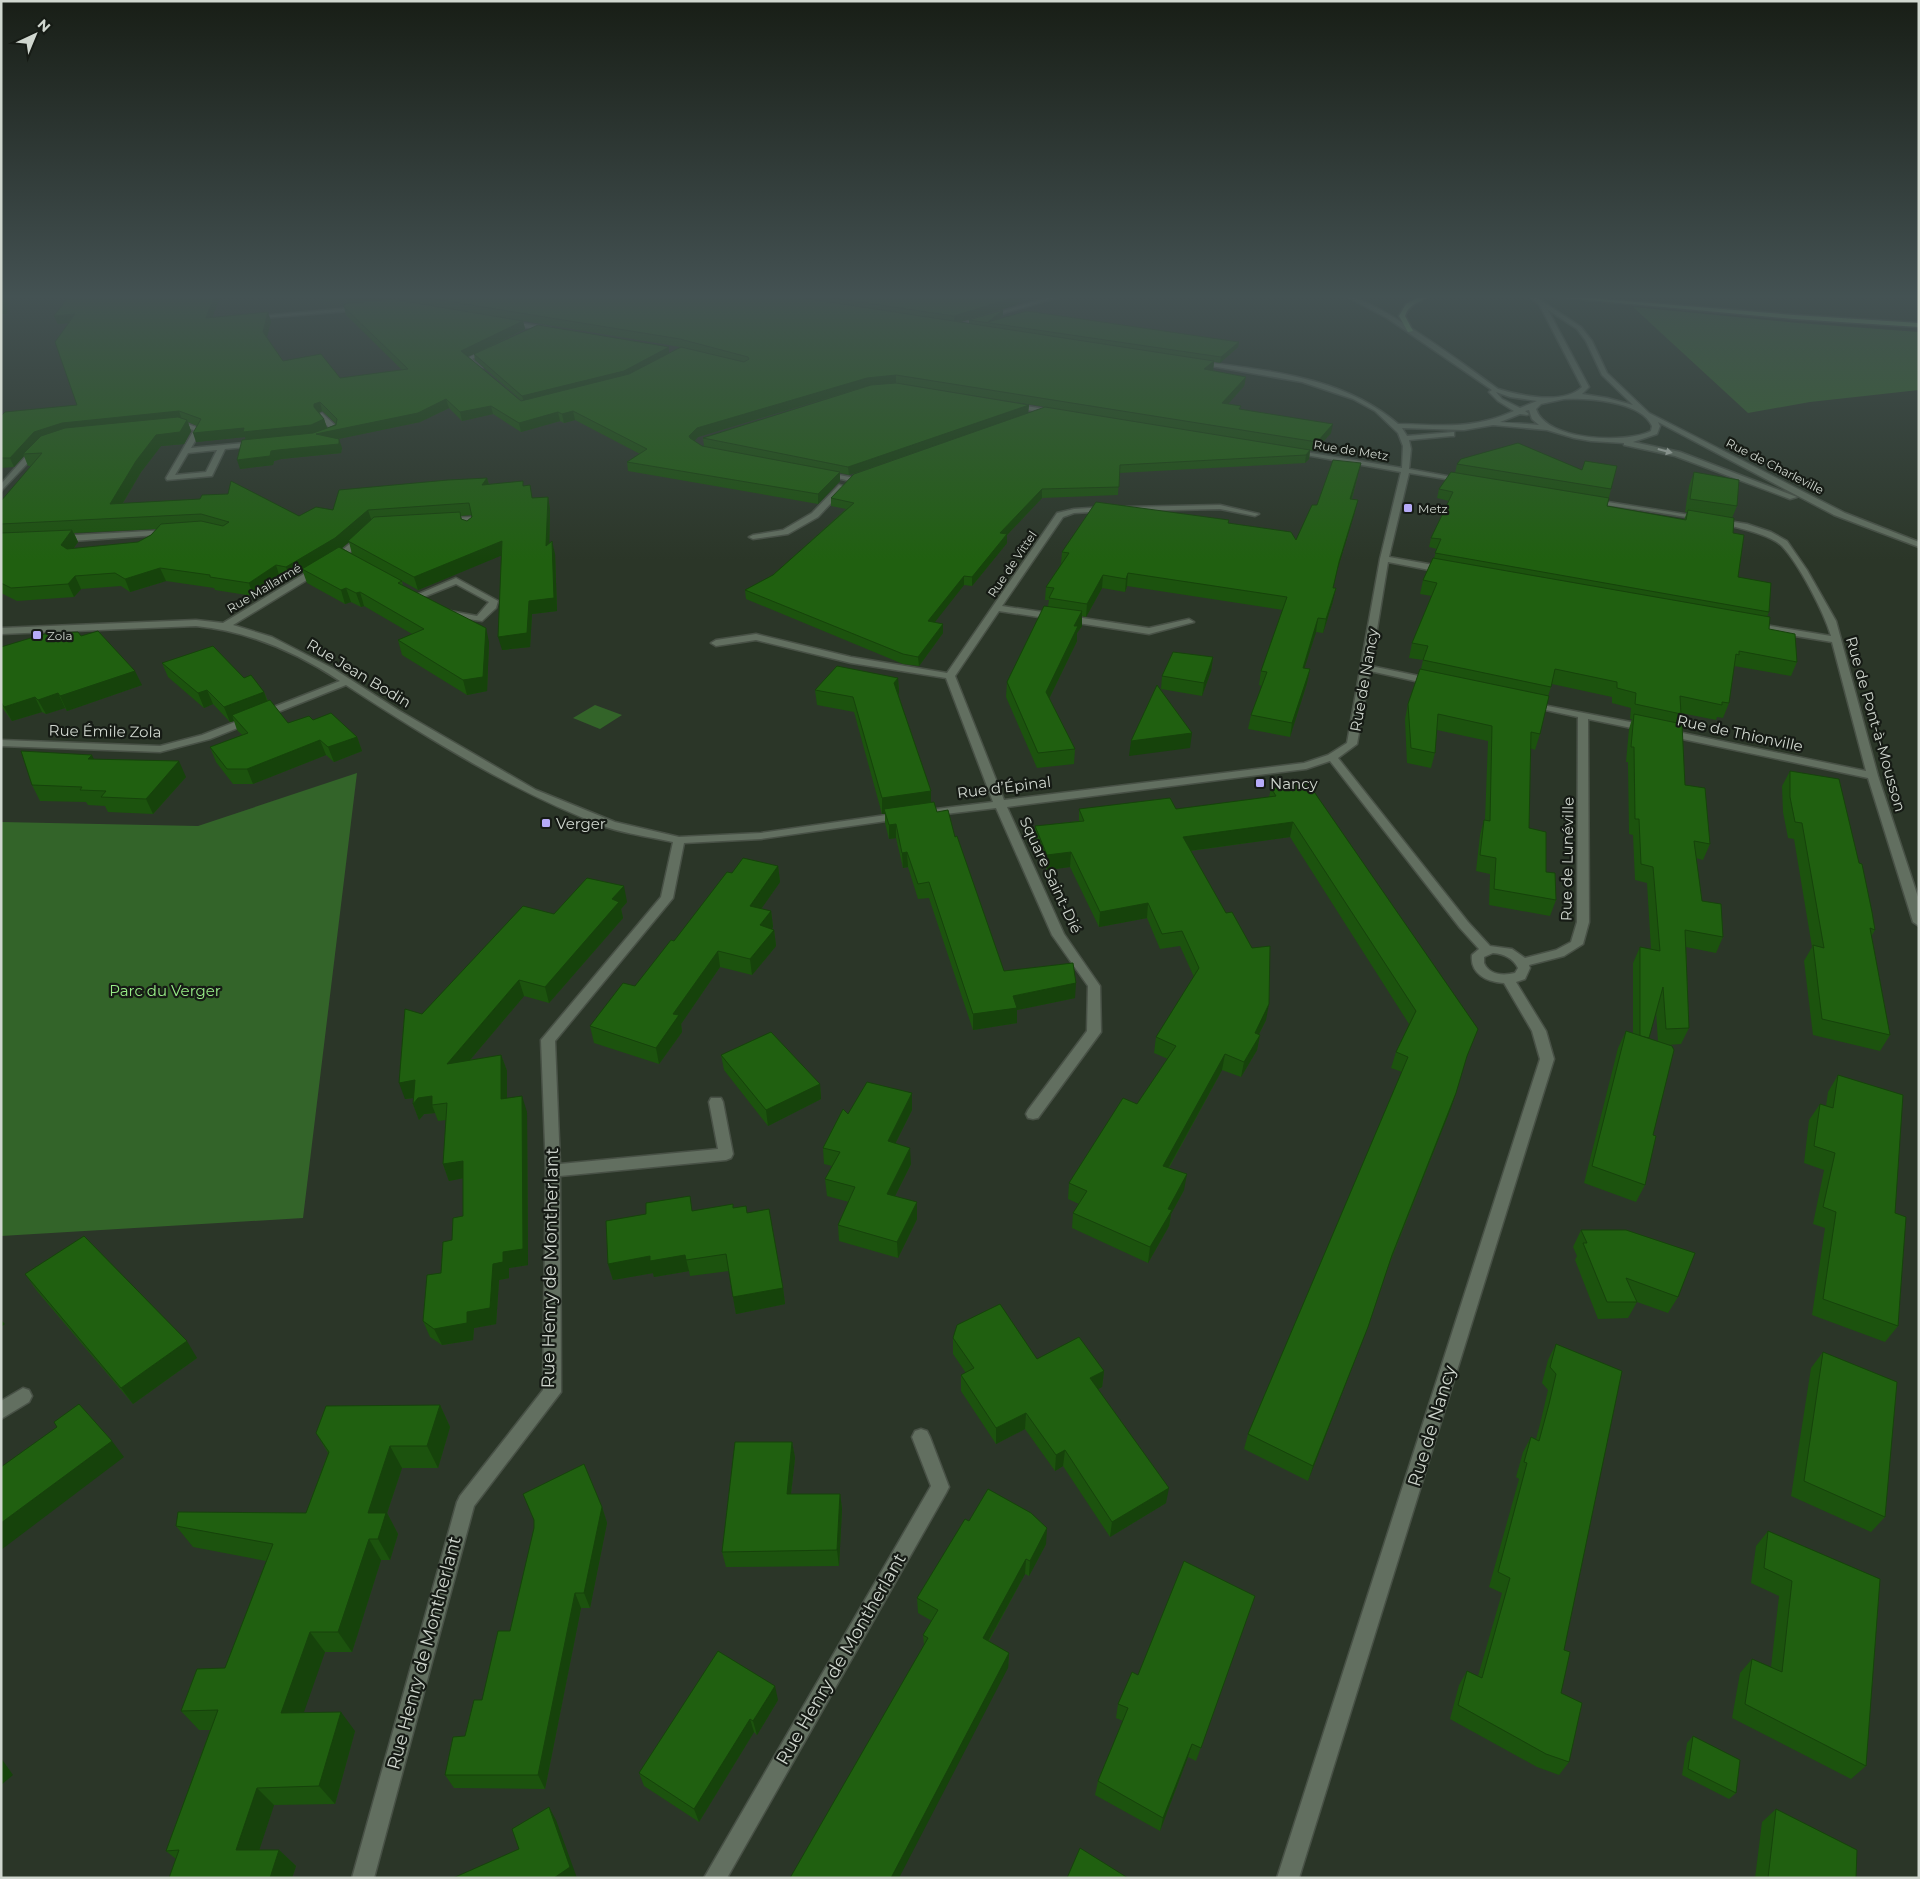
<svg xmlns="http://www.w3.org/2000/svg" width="1920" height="1879" font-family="Montserrat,sans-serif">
  <rect width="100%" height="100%" fill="#2b3628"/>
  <!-- green -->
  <g fill="#336429">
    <polygon points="1633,307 1798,323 1919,332 1919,390 1810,402 1748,413"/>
    <polygon points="595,705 622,715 600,729 573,718"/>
    <polygon points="357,773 303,1218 1,1236 1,822 198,826"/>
  </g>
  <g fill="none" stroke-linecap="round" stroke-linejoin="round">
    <defs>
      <g id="minor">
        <polygon points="1050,297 1059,297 957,327 952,326"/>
        <path d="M1347 297C1373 296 1472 370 1498 389 1521 396 1564 405 1582 387L1539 304 1529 297H1536L1581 327 1592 341 1607 373 1649 413 1845 513 1919 542V547L1834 515 1658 422 1660 426 1657 434 1633 442 1680 452 1797 497 1790 499 1675 456 1624 445V443L1591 441 1574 438 1547 430 1493 425 1464 430 1402 428 1407 436 1454 432V436H1451L1409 440 1411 449 1409 469 1468 480 1464 482 1409 473 1389 557 1445 567 1449 570 1445 573 1388 562 1371 666 1433 679 1438 682 1433 685 1370 671 1357 744 1338 758 1468 922 1490 946 1512 949 1525 958 1556 950 1571 942 1577 922 1578 717 1527 706V702L1646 725 1651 728 1646 731 1588 719 1589 922 1583 944 1564 956 1529 965 1530 968 1525 979 1516 982 1546 1031 1554 1059 1299 1878H1277L1540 1059 1532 1031 1504 983C1487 982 1470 974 1472 955L1479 949 1460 928 1330 761 1306 769 1007 807 1064 934 1100 986 1101 1032 1038 1118 1033 1119 1028 1118 1026 1114 1028 1110 1087 1031 1088 986 1052 935 996 808 920 817 914 814 920 811 993 802 946 678 851 663 756 640 716 646 711 643 716 640 756 634 851 657 947 673 1057 513 1074 509 1106 507 1110 509 1109 511 1074 513 1063 517 1002 606 1149 628 1189 619 1194 622 1149 634 999 611 955 676 1004 800 1304 763 1328 755 1347 743 1380 559 1401 472 1289 452 1293 450 1402 468 1403 446 1398 433 1375 411 1353 399 1302 382 1194 363 1197 361C1267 371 1342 376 1398 424 1443 425 1471 430 1514 411L1498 401 1489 392 1492 390 1387 318ZM1548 310 1577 329 1586 341 1602 375 1633 405 1607 398 1582 394 1589 387ZM1496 392 1510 397 1537 401 1520 408 1502 399ZM1564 399C1588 398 1641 401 1652 426L1651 431C1626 444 1546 441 1536 409L1541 404ZM1529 410 1532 419 1539 425 1500 422 1520 414 1527 415 1529 414 1525 411ZM1493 953C1504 954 1513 958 1518 968L1515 973C1503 976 1489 975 1484 963V957Z"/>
        <polygon points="363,307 361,310 252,319 249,317"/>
        <polygon points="507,321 551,328 554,330 551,332 505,324"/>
        <polygon points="489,348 494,349 472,359 482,368 482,370 478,370 465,359"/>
        <polygon points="1012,404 1052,410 1056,412 1052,414 1010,407 1009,406"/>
        <polygon points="322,413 338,428 338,432 321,436 321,432 330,429 318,415"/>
        <path d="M182 422 202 429 191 448 255 442 259 444 255 446 225 449 212 476 167 480 166 478 194 430 170 425ZM217 450 206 472 175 475 188 453Z"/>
        <polygon points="33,448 40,450 1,491 1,484"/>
        <polygon points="822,472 850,477 854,479 850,481 821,474"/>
        <polygon points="839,485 846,487 818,517 788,534 753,539 749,537 753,535 783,530 812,513"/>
        <path d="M1589 499 1747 524 1771 532 1787 541 1807 570 1836 621 1878 776 1919 900V926L1913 922 1868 778 1668 736 1663 733 1668 730 1866 771 1832 642 1753 629 1748 626 1753 623 1831 636C1824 612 1799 564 1782 546 1760 523 1629 509 1592 503H1589Z"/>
        <polygon points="1220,505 1259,514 1255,516 1220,509 1126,511 1122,509 1126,507"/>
        <polygon points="472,517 473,530 469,532 465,530 465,522 446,522 442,520 446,518"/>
        <polygon points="168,530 172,532 171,534 59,542 55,539 59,536"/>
        <path d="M360 535 367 537 346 556 233 625 272 637 334 669 398 710 536 790 615 822 679 837 761 833 900 813 906 816 900 819 761 839 684 843 673 898 555 1041 560 1164 718 1149 709 1102 711 1098H721L723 1102 733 1154 731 1158 726 1160 560 1176 561 1392 474 1506 374 1878H352L457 1502 460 1496 543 1390 546 1171 541 1040 661 897 673 842C651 837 627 834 606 827 514 792 429 739 346 685L210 739 160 752 1 746V740L160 746 202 735 340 681C296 652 248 631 196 626L1 634V628L196 620 223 623 340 552Z"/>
        <polygon points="456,578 498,601 496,608 482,621 447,616 445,614 450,611 477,616 489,602 456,584 421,598 414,596"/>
        <polygon points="23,1388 29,1390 32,1396 29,1402 1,1419 1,1401"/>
        <polygon points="921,1429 927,1431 930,1437 949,1487 946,1493 727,1878 704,1878 931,1486 912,1437 915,1431"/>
      </g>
      <g id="major">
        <path d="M1419 297H1428C1418 303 1409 304 1405 316L1413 331 1408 332 1399 316 1406 304Z"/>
        <polygon points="1555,297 1577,297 1794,315 1919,323 1919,327 1794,319"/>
      </g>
    </defs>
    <!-- minor casing -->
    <use href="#minor" stroke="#485146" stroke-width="3"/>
    <!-- major casing -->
    <use href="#major" stroke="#485146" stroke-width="3"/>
    <!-- minor -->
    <use href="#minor" fill="#626f60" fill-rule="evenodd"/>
    <!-- major -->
    <use href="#major" fill="#79ab70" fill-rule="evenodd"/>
  </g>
  <!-- wall -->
  <g fill="#1c530e" fill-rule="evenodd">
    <path d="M68 297H220L212 318 271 321 267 337 283 361 340 378 402 370 346 315 344 307 347 303 346 300 324 301 323 297H393L391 299 400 300 399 297H1025L1015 305 960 322 969 323V320L1003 315 998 319 1239 342 1238 347 1220 363 1214 362 1213 370 1212 371 1246 377 1244 386 1228 404 1241 409 1331 433 1315 451 1230 437 1310 450 1309 459 1305 463 1119 473 1118 495 1042 498 1007 535V543L972 586 964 585 934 622 943 624V633L919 666 903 664 746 599 745 590 773 575 846 509 831 506V498L1045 407 896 383 1029 405 1028 413 849 475 840 473V481L818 504 628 471 627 462 640 454 575 420 564 423 560 421 521 432 493 414 462 421 449 408 420 422 338 439 342 448 341 453 281 459 274 461 273 465 240 469 246 439 245 437 196 442 197 426 188 422 191 431 184 444 161 446 141 472 123 503 299 516 487 478 489 484 524 486 533 498 548 497 550 509 549 543 555 554 557 611 532 614 530 647 502 650V555L418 590 402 581 403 586 489 642 487 691 467 695 402 655 398 640 412 634 364 606 361 607 351 602 345 604 307 583 303 572 290 580 280 578 253 596 215 590 214 588 166 581 130 592 121 586 81 589 74 597 17 601 1 593V501L31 466H28L24 456 14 467 1 468V416L77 405 69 323 58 324 54 316ZM523 321 680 347 669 353 479 352 525 329ZM474 354 475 360 522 401H521L468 357ZM868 386 703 438 704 446H702L694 441 698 437ZM322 411 336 424 327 428 324 419 319 413ZM471 515 472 517 467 521 462 520 461 516ZM157 529 151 535 138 542 73 549 78 542 74 533ZM349 542 352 554 342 548Z"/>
    <path d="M1457 464 1611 489 1607 506 1684 520 1687 512H1685L1689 486 1694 472 1737 506 1732 518 1733 533 1738 577 1769 612 1767 617 1769 629 1797 662 1791 676 1734 666 1729 703 1723 718 1717 717 1716 720 1681 713 1677 723 1685 785 1710 844 1703 860 1696 858 1702 901 1723 937 1716 953 1686 947 1689 1028 1681 1044 1668 1045 1645 1185 1636 1202 1584 1183 1618 1048 1626 1031 1633 1034V963L1640 947 1651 949 1647 883 1635 880 1633 835 1629 834 1628 762H1626L1629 729 1632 719H1630L1631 708 1612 703V697L1552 684 1548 696 1540 734 1535 750 1530 748 1529 828 1546 872 1556 900 1550 916 1489 905 1490 874 1476 871 1480 835 1484 820H1485L1488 741 1437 730 1435 753 1431 768 1407 763 1405 719 1408 704 1421 669 1423 660 1409 658 1412 643 1432 596 1420 594 1423 580 1434 558 1437 549 1429 547 1431 538 1449 501 1437 498 1439 489 1455 473ZM1656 1011 1658 1042 1648 1038Z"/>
    <polygon points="1358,475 1352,499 1355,512 1336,574 1333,588 1333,601 1323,633 1316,632 1304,669 1310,669 1307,683 1290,737 1248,729 1251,715 1262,686 1259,685 1261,671 1283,610 1127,586 1125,592 1102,588 1086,617 1082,616 1082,626 1077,633 1077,641 1049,699 1075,749 1074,764 1037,768 1006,697 1007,682 1048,606 1049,600 1045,600 1046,587 1061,564 1062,552 1228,523 1296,540 1317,505"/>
    <polygon points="81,636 142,685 67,711 65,708 46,714 42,712 12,721 1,706 1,647"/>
    <polygon points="1213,657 1211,671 1202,696 1161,689 1162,676"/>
    <polygon points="162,663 244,678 264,692 268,701 288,723 313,720 357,737 362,751 334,762 326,755 253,784 233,784 216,762 210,747 242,735 237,730 234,721 230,722 213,704 204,708 168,677"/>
    <polygon points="898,678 899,693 898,694 931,791 931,802 937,812 955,837 1004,971 1075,998 1017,1010 1017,1023 973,1030 929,898 918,899 908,867 903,868 896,838 889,839 885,823 885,814 882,814 854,712 817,705 815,690"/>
    <polygon points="94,759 186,777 153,814 108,812 105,806 88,805 86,802 40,801 32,785"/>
    <polygon points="1790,771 1859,863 1875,930 1871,937 1890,1035 1880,1051 1813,1035 1804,961 1812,947 1794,839 1788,838 1783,812 1782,786"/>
    <polygon points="1271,788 1472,1044 1464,1064 1451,1108 1387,1270 1362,1342 1308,1481 1244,1449 1248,1434 1402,1072 1391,1068 1396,1052 1409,1024 1290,837 1191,851 1266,1020 1259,1034 1260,1035 1257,1050 1241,1077 1222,1070 1169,1168 1184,1190 1171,1214 1169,1226 1148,1263 1072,1228 1073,1213 1079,1204 1068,1199 1069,1183 1137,1104 1168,1059 1154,1053 1156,1037 1194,977 1180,946 1160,949 1147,918 1099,927 1070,867 1047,870 1034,841 1035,826 1079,821 1079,809 1176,809 1269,797"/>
    <polygon points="778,866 780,882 761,909 771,911 773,927 772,929 774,930 776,946 752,975 720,967 681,1024 682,1032 659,1064 594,1043 590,1026 635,986 732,873"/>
    <polygon points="627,902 621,909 623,918 549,1003 524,996 470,1060 501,1055 507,1071 507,1098 527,1112 528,1265 509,1268 509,1278 499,1280 496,1324 474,1328 473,1340 442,1345 430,1337 423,1321 452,1240 463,1216 463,1178 449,1181 443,1164 446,1120 438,1121 435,1113 424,1114 419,1120 413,1104 414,1098 405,1099 422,1014 554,914"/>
    <polygon points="721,1055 820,1084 821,1099 768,1126 724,1070"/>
    <polygon points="1838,1075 1895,1213 1898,1326 1885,1342 1812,1315 1825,1228 1813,1224 1824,1170 1804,1163 1809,1120 1820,1104 1826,1106 1828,1092"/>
    <polygon points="912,1110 895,1144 911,1164 895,1196 917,1219 898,1258 839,1241 838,1225 849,1202 827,1196 825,1179 832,1166 824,1164 823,1148 848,1114"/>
    <polygon points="733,1208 747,1213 783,1288 785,1304 736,1314 729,1271 690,1276 689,1271 654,1277 653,1273 613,1280 608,1264 693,1211"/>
    <polygon points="1581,1230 1678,1297 1668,1313 1637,1302 1628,1318 1598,1319 1575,1260 1577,1256 1573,1247"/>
    <polygon points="25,1274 197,1358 133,1404 37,1291"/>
    <polygon points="953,1338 1037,1359 1104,1371 1102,1387 1098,1389 1166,1503 1110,1537 1063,1466 1055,1471 1025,1429 996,1444 961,1391 961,1375 966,1373 953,1354"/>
    <polygon points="1556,1344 1564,1650 1561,1693 1569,1762 1559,1775 1537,1767 1450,1719 1459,1685 1467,1671 1478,1676 1502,1593 1489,1587 1519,1479 1516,1477 1523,1452 1531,1437 1536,1439 1541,1420 1548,1390 1542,1383 1548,1360"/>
    <polygon points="1823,1352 1885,1517 1871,1532 1791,1496 1811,1368"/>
    <polygon points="440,1405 450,1427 438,1468 402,1468 387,1513 398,1534 390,1560 381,1560 352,1652 325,1652 303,1713 355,1731 335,1804 274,1805 259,1850 279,1850 296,1866 292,1878 169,1878 176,1859 166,1851 210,1730 199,1730 181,1711 225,1668 266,1561 193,1547 176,1526 306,1513 328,1453 316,1433"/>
    <polygon points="792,1442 795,1458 791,1494 840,1494 842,1509 839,1566 726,1567 722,1552"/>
    <polygon points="602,1507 607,1523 590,1608 581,1608 545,1789 454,1788 445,1775 465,1736 482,1700 510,1631"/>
    <polygon points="1768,1531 1880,1579 1866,1766 1851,1779 1732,1718 1740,1673 1752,1659 1771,1667 1779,1596 1751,1583 1756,1546"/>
    <polygon points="1046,1544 1029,1576 1025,1574 989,1641 1009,1653 1008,1668 924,1645 923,1635 932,1621 918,1613 917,1598"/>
    <polygon points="1255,1596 1196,1761 1188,1757 1160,1831 1095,1795 1098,1781 1123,1721 1116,1718 1118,1704 1138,1675"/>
    <polygon points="778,1700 757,1735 754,1732 699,1822 644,1786 639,1773"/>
    <polygon points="1693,1736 1736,1793 1729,1799 1682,1775 1687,1743"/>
    <polygon points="1776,1809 1856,1878 1755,1878 1762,1822"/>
  </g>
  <!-- shaded-wall -->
  <g fill="#16430b">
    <polygon points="1,297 8,297 7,314 1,314"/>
    <polygon points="214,297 220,297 209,326 206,318"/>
    <polygon points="346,297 393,297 391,299 348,304"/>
    <polygon points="1016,297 1025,297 1015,305 954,324 954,316"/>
    <polygon points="1003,310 1003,315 993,323 988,322"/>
    <polygon points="268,312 271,321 266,341 263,332"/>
    <polygon points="75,314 78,322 58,324 54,316"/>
    <polygon points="523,321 525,329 463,359 461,351"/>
    <polygon points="1239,342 1238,347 1220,363 1221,357"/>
    <polygon points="669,347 669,353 625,377 524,402 522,396"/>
    <polygon points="1214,361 1213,370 1204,378 1204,369"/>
    <polygon points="896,375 896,383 867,386 698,437 691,445 689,436 697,428 867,378"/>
    <polygon points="1246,377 1244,386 1221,412 1222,403"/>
    <polygon points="446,399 449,408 420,422 319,443 316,434"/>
    <polygon points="320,402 322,411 317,413 314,407 314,404"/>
    <polygon points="1029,405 1028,413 849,475 848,467"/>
    <polygon points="491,406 493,414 462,421 460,412"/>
    <polygon points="179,411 182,420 23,454 24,456 14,467 10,458 34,432 62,423"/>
    <polygon points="573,411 575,420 564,423 562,414"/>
    <polygon points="558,412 560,421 521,432 519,423"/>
    <polygon points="324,419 327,428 314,434 246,441 245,437 196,442 193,433"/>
    <polygon points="187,420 191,431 184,444 161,446 141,472 115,516 110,504 136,461 156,435"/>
    <polygon points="1333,424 1331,433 1315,451 1317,442"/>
    <polygon points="339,439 342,448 341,453 281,459 274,461 273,465 240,469 237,460 271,451"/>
    <polygon points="1310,450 1309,459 1305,463 1306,455"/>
    <polygon points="1361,463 1358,475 1348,511 1350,499"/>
    <polygon points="840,472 840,481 818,504 818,494"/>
    <polygon points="487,478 490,490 482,485"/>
    <polygon points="1042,489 1042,498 1007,535 1007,543 972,586 972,577 1000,533"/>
    <polygon points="548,497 550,509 549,558 546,546"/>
    <polygon points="1358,500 1355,512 1336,574 1330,601 1339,562"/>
    <polygon points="368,510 372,522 348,541 349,542 339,550 302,569 303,572 290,580 286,567"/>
    <polygon points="72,530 78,542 67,557 61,545"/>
    <polygon points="502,541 505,554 418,590 414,577"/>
    <polygon points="552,541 555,554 557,611 532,614 530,647 502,650 498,637 529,601"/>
    <polygon points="276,565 280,578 253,596 249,583"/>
    <polygon points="160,568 166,581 130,592 125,579"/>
    <polygon points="1128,573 1127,586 1125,592 1126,579"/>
    <polygon points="1103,575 1102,588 1086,617 1087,604"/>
    <polygon points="75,576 81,589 74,597 68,584"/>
    <polygon points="964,576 964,585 928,631 928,621"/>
    <polygon points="346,588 351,602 345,604 341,590"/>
    <polygon points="1336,588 1333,601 1323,633 1326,619"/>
    <polygon points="360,592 364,606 361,607 356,593"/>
    <polygon points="1082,611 1082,626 1077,633 1077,641 1045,707 1046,692 1074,626"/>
    <polygon points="1318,618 1316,632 1300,682 1303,668"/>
    <polygon points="943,624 943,633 919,666 918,657"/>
    <polygon points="486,628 489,642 487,691 467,695 463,680"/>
    <polygon points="1213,657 1211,671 1202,696 1204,683"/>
    <polygon points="1310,669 1307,683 1290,737 1292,723"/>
    <polygon points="135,671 142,685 67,711 60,696"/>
    <polygon points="898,678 899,693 895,698 894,683"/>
    <polygon points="207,690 213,704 204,708 198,693"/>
    <polygon points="264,692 269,707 232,715 234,721 230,722 224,707"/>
    <polygon points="58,693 65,708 46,714 38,700"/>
    <polygon points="35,697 42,712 12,721 4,707"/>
    <polygon points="1192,733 1190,748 1129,756 1131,741"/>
    <polygon points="357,737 362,751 334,762 328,747"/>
    <polygon points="320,740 326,755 253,784 247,769"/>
    <polygon points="92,755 99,770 88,759"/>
    <polygon points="179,761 186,777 153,814 146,799"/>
    <polygon points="931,791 931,807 884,809 885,814 882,814 882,798"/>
    <polygon points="1293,822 1290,837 1181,852 1183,837"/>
    <polygon points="896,824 896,838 889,839 889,825"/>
    <polygon points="907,852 908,867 903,868 902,853"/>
    <polygon points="1071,852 1070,867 1047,870 1047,855"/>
    <polygon points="778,866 780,882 752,922 750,906"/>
    <polygon points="624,886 627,902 621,909 623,918 549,1003 545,987 612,899"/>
    <polygon points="1148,903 1147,918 1099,927 1100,912"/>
    <polygon points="771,911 773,927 762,942 760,925"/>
    <polygon points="774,930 776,946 752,975 750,959"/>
    <polygon points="718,951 720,967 681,1024 682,1032 659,1064 656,1048 673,1014"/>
    <polygon points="519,980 524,996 453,1080 447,1064"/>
    <polygon points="1076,983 1075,998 1017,1010 1017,1023 973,1030 973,1014 1013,996"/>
    <polygon points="1269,1004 1266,1020 1252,1048 1255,1033"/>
    <polygon points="1260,1035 1257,1050 1241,1077 1244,1062"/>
    <polygon points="1225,1054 1222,1070 1161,1181 1163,1166"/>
    <polygon points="501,1055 507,1071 507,1116 501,1099"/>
    <polygon points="415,1080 421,1097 405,1099 399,1083"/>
    <polygon points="820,1084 821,1099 768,1126 766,1110"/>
    <polygon points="912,1093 912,1110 888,1158 888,1141"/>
    <polygon points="1456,1093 1451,1108 1386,1270 1392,1255"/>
    <polygon points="432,1096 432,1105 435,1113 424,1114 419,1120 413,1104 418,1098"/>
    <polygon points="522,1096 527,1112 528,1265 509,1268 509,1278 499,1280 496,1324 474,1328 473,1340 442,1345 434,1329 467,1312 493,1264 503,1252"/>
    <polygon points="910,1148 911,1164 888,1210 887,1194"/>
    <polygon points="463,1161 469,1177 449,1181 443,1164"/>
    <polygon points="1187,1174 1184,1190 1171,1214 1169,1226 1148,1263 1150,1247 1168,1209"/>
    <polygon points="917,1202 917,1219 898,1258 897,1242"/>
    <polygon points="685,1255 689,1271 654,1277 653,1273 613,1280 608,1264 650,1256"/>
    <polygon points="783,1288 785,1304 736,1314 733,1297"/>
    <polygon points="1,1320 5,1324 1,1327"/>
    <polygon points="1368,1327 1362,1342 1308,1481 1313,1466"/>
    <polygon points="187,1341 197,1358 133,1404 121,1388"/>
    <polygon points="1104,1371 1102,1387 1088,1395 1090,1378"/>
    <polygon points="440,1405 450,1427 438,1468 427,1446"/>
    <polygon points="1026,1413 1025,1429 996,1444 996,1428"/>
    <polygon points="112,1441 124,1457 1,1550 1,1523"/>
    <polygon points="792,1442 795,1458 789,1510 787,1494"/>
    <polygon points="390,1446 402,1468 387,1513 398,1534 390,1560 378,1539 368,1513"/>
    <polygon points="1065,1450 1063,1466 1055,1471 1056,1455"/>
    <polygon points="1169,1488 1166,1503 1110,1537 1112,1522"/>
    <polygon points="840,1494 842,1509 839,1566 837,1550"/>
    <polygon points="602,1507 607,1523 590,1608 584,1593"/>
    <polygon points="1047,1528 1046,1544 1029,1576 1030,1561"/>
    <polygon points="369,1539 381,1560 352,1652 338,1632"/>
    <polygon points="1026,1559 1025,1574 982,1652 983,1638"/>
    <polygon points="575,1593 581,1608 545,1789 538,1775"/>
    <polygon points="310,1632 325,1652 297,1732 281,1713"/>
    <polygon points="1009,1653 1008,1668 899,1878 891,1878"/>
    <polygon points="775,1686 778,1700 757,1735 753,1721"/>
    <polygon points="341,1712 355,1731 335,1804 319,1786"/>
    <polygon points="750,1719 754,1732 699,1822 694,1809"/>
    <polygon points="1192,1744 1188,1757 1160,1831 1163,1818"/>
    <polygon points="1,1758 13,1775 1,1785"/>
    <polygon points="257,1788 274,1805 254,1866 236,1850"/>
    <polygon points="549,1807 556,1820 577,1878 554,1878"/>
    <polygon points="279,1850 296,1866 292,1878 270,1878"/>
  </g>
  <!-- building -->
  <g fill="#206010" stroke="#16430b">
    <polygon points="68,297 214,297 206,318 268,312 263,332 283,361 321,354 340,378 408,369 344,307 344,304 392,299 523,321 461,351 521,401 629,374 681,347 744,362 749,359 748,357 680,339 422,297 797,297 1214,361 1204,369 1246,377 1222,403 1241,406 1239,409 1333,424 1317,442 896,375 867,378 697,428 689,436 690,438 702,446 840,472 818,494 627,462 647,449 573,411 562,414 558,412 519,423 491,406 460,412 446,399 418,413 316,434 339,439 339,444 278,450 271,451 270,456 237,460 242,440 313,433 336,425 337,419 320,402 314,404 314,407 324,419 311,425 243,432 244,428 193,433 201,419 179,411 62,423 34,432 10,458 1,458 1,416 5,412 77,405 55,342 75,314 54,316"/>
    <polygon points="826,297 1016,297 954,316"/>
    <polygon points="1003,310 988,322 1027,311 1239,342 1221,357 969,320"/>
    <polygon points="538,325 669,347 624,371 522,396 474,354"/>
    <polygon points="896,383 1029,405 848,467 703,438 871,385"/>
    <polygon points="1045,407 1310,450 1306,455 1120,465 1119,487 1042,489 1000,533 1007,534 972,577 964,576 928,621 943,624 918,657 903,654 745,590 773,575 854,503 831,498 854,474"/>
    <polygon points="178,417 187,420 180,432 156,435 136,461 110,504 200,499 202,495 228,494 231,481 299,516 316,507 333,510 339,490 448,480 487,478 482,485 523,481 523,486 530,485 532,498 548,497 546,546 552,541 554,598 529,601 527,633 498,637 502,541 414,577 348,541 374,517 460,512 461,519 467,521 472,517 469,503 368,510 335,538 286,567 276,565 249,583 210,577 210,575 160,568 125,579 115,573 75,576 68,584 11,588 1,583 1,533 72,530 61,545 67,549 138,542 151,535 161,524 201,521 223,526 229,522 201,514 1,524 1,501 42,453 23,454 41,436 65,428"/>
    <polygon points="1518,443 1582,470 1585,461 1617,466 1611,489 1457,464 1461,459"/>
    <polygon points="1333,460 1361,463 1350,499 1358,500 1339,562 1333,588 1336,588 1326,619 1318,618 1303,668 1310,669 1292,723 1251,715 1267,672 1261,671 1287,597 1128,573 1126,579 1103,575 1087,604 1049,598 1054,588 1046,587 1069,553 1062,552 1096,502 1229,520 1228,523 1291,532 1296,540 1312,505 1317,505"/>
    <polygon points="1451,472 1609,498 1607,506 1686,520 1688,510 1734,518 1733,533 1744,535 1738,577 1771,583 1769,612 1435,553 1441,539 1431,538 1453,492 1439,489"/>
    <polygon points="1694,472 1739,480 1737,506 1690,499"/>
    <polygon points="339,547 402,581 398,583 486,628 483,677 463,680 398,640 424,629 360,592 356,593 346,588 341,590 302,569"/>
    <polygon points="1433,558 1770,617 1769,629 1795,634 1797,662 1739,651 1739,655 1736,654 1729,703 1722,702 1722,705 1680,696 1681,714 1635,704 1636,693 1617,688 1617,682 1555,669 1551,687 1423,660 1428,646 1412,643 1437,583 1423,580"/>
    <polygon points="1044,606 1082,611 1074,626 1078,626 1046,692 1075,749 1038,753 1007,682"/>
    <polygon points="98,631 135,671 60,696 58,693 38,700 35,697 4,707 1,702 1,647 44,634 78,632 81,636"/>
    <polygon points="213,646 244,678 251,675 264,692 224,707 207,690 198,693 162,663"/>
    <polygon points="1173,652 1213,657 1204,683 1162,676"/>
    <polygon points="837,666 898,678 894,683 931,791 882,798 853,697 815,690"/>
    <polygon points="1420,669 1549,696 1540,734 1531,732 1529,828 1546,832 1546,872 1555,873 1556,900 1494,889 1496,858 1480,855 1484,820 1490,821 1492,726 1438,714 1435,753 1411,748 1408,704"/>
    <polygon points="1157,685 1192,733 1131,741"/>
    <polygon points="270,700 288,723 309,716 313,720 331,713 357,737 328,747 320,740 247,769 227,769 210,747 248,733 232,715"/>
    <polygon points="1634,714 1682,724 1685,785 1705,788 1710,844 1694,841 1702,901 1721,904 1723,937 1685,930 1689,1028 1666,1029 1663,987 1649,1038 1640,1036 1640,947 1660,951 1653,867 1641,864 1639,819 1635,819 1634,747 1631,747"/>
    <polygon points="21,751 92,755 88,759 179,761 146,799 101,797 106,791 80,790 82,787 32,785"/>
    <polygon points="1790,771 1839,779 1859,863 1862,864 1872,912 1875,930 1870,928 1890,1035 1822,1019 1813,945 1824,948 1802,823 1795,822 1790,797"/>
    <polygon points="1308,783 1478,1029 1467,1056 1456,1093 1392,1255 1368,1327 1313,1466 1248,1434 1408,1057 1396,1052 1416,1011 1293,822 1183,837 1226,913 1232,912 1252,948 1270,946 1269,1004 1255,1033 1260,1035 1244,1062 1225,1054 1163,1166 1187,1174 1168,1209 1172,1210 1150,1247 1073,1213 1087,1191 1069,1183 1123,1098 1137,1104 1176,1046 1156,1037 1199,968 1182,931 1162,934 1148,903 1100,912 1071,852 1047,855 1035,826 1084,821 1079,809 1170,798 1176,809 1276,796 1271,788"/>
    <polygon points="934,802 937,812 948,810 955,837 957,836 1004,971 1073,963 1076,983 1013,996 1017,1008 973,1014 929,882 918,884 907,852 902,853 896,824 889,825 884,809"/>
    <polygon points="743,858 778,866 750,906 771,911 760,925 774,930 750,959 718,951 673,1014 679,1015 656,1048 590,1026 623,983 635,986 671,940 674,941 727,872 732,873"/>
    <polygon points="587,878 624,886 612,899 619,902 545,987 519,980 447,1064 501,1055 501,1099 522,1096 523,1249 503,1252 503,1262 493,1264 490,1308 467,1312 467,1323 434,1329 423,1321 427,1275 441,1273 443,1242 452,1240 453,1218 463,1216 463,1161 443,1164 447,1103 432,1105 432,1096 418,1098 413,1104 415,1080 399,1083 405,1009 422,1014 523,906 554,914"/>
    <polygon points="1626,1031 1672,1046 1674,1050 1653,1135 1656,1136 1645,1185 1592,1166"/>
    <polygon points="771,1032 820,1084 766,1110 721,1055"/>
    <polygon points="1838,1075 1903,1095 1895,1213 1906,1217 1898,1326 1823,1299 1836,1212 1823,1207 1835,1153 1814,1146 1820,1104 1833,1108"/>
    <polygon points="867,1082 912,1093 888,1141 910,1148 887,1194 917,1202 897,1242 838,1225 855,1187 825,1179 840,1152 823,1148 843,1109 848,1114"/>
    <polygon points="690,1196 692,1211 733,1204 733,1208 746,1206 747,1213 769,1209 783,1288 733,1297 726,1254 686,1260 685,1255 650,1261 650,1256 608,1264 606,1221 646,1214 646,1203"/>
    <polygon points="1581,1230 1626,1230 1695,1253 1678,1297 1626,1278 1637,1302 1607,1302 1583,1243 1587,1243"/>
    <polygon points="84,1236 187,1341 121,1388 25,1274"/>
    <polygon points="1000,1304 1037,1359 1079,1337 1104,1371 1090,1378 1169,1488 1112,1522 1065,1450 1056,1455 1026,1413 996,1428 961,1375 974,1368 953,1338 957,1325"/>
    <polygon points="1556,1344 1622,1371 1564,1650 1570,1652 1561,1693 1582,1703 1569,1762 1546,1754 1458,1705 1467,1671 1482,1678 1510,1578 1498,1572 1527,1463 1524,1462 1531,1437 1539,1441 1549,1404 1556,1374 1550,1367"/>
    <polygon points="1823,1352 1897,1382 1885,1517 1804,1481"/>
    <polygon points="79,1404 112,1441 1,1523 1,1467 57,1427 54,1422"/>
    <polygon points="440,1405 427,1446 390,1446 368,1513 386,1513 378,1539 369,1539 338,1632 310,1632 281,1713 341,1712 319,1786 257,1788 236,1850 279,1850 270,1878 169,1878 179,1850 166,1851 218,1710 181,1711 197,1669 225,1668 273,1544 176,1526 178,1512 306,1513 329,1452 316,1433 326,1406"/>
    <polygon points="735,1442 792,1442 787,1494 840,1494 837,1550 722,1552"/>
    <polygon points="584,1464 602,1507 584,1593 575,1593 538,1775 445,1775 453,1737 465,1736 474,1700 482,1700 498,1631 510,1631 534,1528 534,1520 523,1494"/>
    <polygon points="988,1489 1031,1513 1047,1528 1030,1561 1026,1559 983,1638 1009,1653 891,1878 790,1878 928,1638 923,1635 938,1610 917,1598 965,1519 969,1521"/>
    <polygon points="1768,1531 1880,1579 1866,1766 1745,1704 1752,1659 1782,1672 1792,1581 1764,1568"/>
    <polygon points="1184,1561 1255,1596 1201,1748 1192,1744 1163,1818 1098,1781 1128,1708 1118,1704 1132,1672 1138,1675"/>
    <polygon points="718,1651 775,1686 753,1721 750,1719 694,1809 639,1773"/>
    <polygon points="1693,1736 1740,1760 1736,1793 1688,1769"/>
    <polygon points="549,1807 570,1867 554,1878 453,1878 519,1849 512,1829"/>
    <polygon points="1776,1809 1857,1850 1856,1878 1768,1878"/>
    <polygon points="1080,1848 1128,1878 1067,1878"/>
  </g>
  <!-- one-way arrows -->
  <defs><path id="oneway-solid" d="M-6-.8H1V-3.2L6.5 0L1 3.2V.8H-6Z" transform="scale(1.25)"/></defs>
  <use fill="#b4bdb3" href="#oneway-solid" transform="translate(1665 451) rotate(15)"/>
  <!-- sky -->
  <linearGradient id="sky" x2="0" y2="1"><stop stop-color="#181e16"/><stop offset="0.53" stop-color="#445253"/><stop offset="1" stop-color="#445253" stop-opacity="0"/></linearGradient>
  <rect width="1920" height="560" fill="url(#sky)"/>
  <!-- markers -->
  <g fill="#b6abf8" stroke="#161b15" stroke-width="2">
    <rect x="1403" y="503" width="10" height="10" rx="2.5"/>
    <rect x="32" y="630" width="10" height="10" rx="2.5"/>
    <rect x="1255" y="778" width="10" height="10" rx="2.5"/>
    <rect x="541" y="818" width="10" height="10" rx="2.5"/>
  </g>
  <g text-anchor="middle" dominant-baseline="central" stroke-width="4.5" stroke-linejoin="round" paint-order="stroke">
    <!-- far-street labels -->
    <g font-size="12" fill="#d0d7cf" stroke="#161b15">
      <text transform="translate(1351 450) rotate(9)">Rue de Metz</text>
      <text transform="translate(1775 466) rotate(27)">Rue de Charleville</text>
      <text transform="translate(1012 564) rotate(-56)">Rue de Vittel</text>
      <text transform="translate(264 588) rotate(-31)">Rue Mallarmé</text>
    </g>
    <!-- far-poi labels -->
    <g font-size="12" fill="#d0d7cf" stroke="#161b15" text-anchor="start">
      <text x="1418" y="508">Metz</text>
      <text x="47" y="635">Zola</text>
    </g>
    <!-- street labels -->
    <g font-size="15" fill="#d0d7cf" stroke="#161b15">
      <text transform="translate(359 673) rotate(31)">Rue Jean Bodin</text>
      <text transform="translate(1364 680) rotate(-80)">Rue de Nancy</text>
      <text transform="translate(1876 724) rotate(74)">Rue de Pont-à-Mousson</text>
      <text transform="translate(105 731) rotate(1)">Rue Émile Zola</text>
      <text transform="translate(1740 733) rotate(12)">Rue de Thionville</text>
      <text transform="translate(1004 787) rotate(-7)">Rue d’Épinal</text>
      <text transform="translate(1567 859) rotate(-89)">Rue de Lunéville</text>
      <text transform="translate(1051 875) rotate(65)">Square Saint-Dié</text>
    </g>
    <!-- poi labels -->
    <g font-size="15" fill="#d0d7cf" stroke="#161b15" text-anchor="start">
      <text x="1270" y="783">Nancy</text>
      <text x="556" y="823">Verger</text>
    </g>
    <!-- park labels -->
    <g font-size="15" fill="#98ed87" stroke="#161b15">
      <text x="165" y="990">Parc du Verger</text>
    </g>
    <!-- near-street labels -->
    <g font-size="18" fill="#d0d7cf" stroke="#161b15">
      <text transform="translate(550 1268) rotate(-89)">Rue Henry de Montherlant</text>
      <text transform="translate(1432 1426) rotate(-73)">Rue de Nancy</text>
      <text transform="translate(424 1653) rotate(-75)">Rue Henry de Montherlant</text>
      <text transform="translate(841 1659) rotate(-60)">Rue Henry de Montherlant</text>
    </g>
  </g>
  <!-- border -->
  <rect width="1920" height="1879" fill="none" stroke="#d0d7cf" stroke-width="5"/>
  <!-- north arrow -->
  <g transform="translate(35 35) rotate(44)" stroke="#161b15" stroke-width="4" paint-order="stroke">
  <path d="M0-4L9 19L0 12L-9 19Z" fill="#d0d7cf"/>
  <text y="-8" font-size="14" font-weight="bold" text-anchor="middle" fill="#d0d7cf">N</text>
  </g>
</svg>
